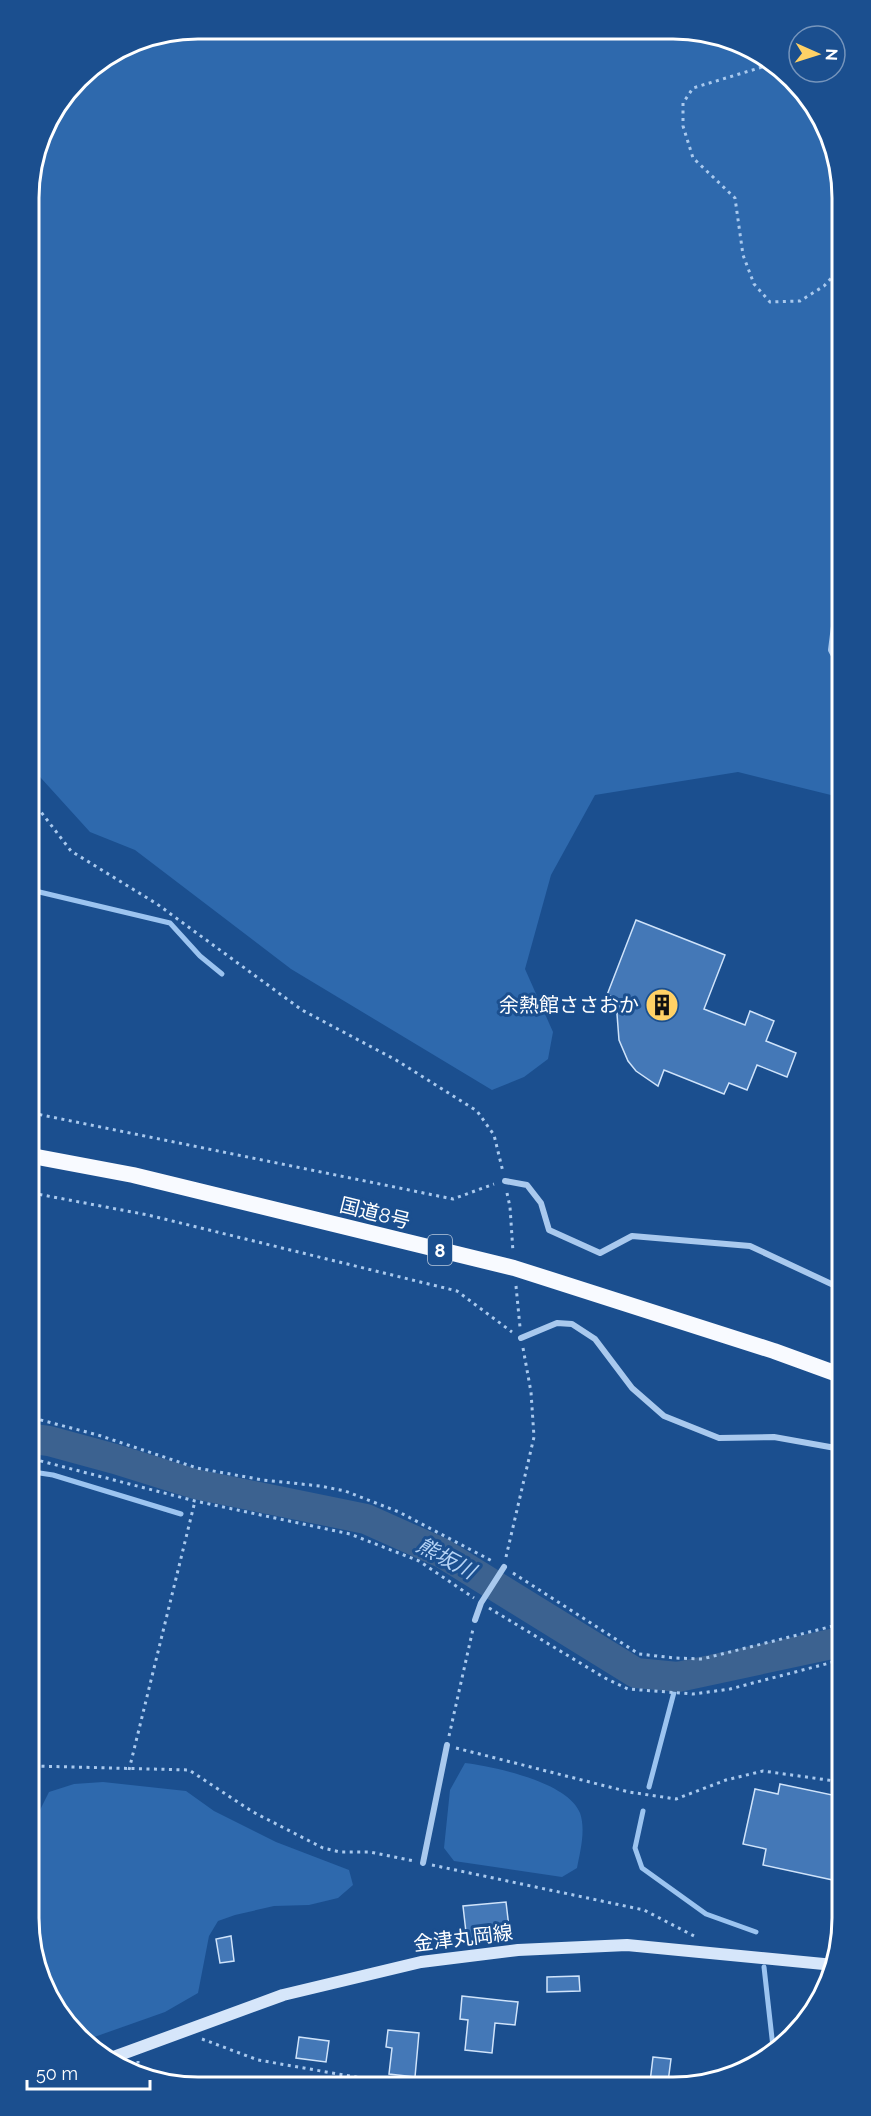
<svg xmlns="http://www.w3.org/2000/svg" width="871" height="2116" font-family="Raleway,'Noto Sans JP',sans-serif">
  <rect width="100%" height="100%" fill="#1b4f8f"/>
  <!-- green -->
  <g fill="#2e69ad">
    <polygon points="198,29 706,32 793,78 837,154 839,797 738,772 595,795 551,875 525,969 553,1032 548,1059 524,1077 492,1090 291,969 135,850 90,832 31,767 29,186 46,123 86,71 133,41"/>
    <path d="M465 1763C495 1767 568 1782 580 1813 586 1830 580 1852 577 1868L562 1877 454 1861 444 1848 450 1790Z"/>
    <polygon points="103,1782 186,1791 214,1811 276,1842 349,1870 353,1885 338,1898 309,1905 274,1906 235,1915 218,1921 209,1936 198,1993 165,2012 83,2041 34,1962 34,1822 49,1792 74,1784"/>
  </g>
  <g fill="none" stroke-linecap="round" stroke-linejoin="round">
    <!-- stream -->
    <g stroke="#9cc4f0" stroke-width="5">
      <polyline points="31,890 170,923 200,956 222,974"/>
      <polyline points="33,1472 53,1475 181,1514"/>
      <polyline points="649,1787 678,1677"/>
      <polyline points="643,1811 635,1848 642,1868 706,1914 756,1932"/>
      <polyline points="764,1967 773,2047"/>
    </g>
    <!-- river -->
    <polyline stroke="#3c6290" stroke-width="30" points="33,1439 49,1441 115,1459 195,1484 366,1519 442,1553 636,1673 678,1677 841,1642"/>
  </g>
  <!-- building -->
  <g fill="#4478b7" stroke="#cfe3fa" stroke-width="1.5">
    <polygon points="636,920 725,955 704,1009 745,1025 750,1011 774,1021 766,1041 796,1053 787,1077 757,1065 747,1090 729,1083 724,1094 664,1070 658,1086 636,1071 628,1061 619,1040 617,1014 620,1000 607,995"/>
    <polygon points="780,1784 842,1797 842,1882 763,1865 766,1849 743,1844 755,1789 778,1794"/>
    <polygon points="506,1902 510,1936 467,1941 463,1906"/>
    <polygon points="231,1936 234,1961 220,1963 216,1939"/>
    <polygon points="579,1976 580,1991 547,1992 547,1977"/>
    <polygon points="462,1996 518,2002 515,2025 495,2023 492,2053 465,2050 468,2020 460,2019"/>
    <polygon points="388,2030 419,2033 415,2077 389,2074 392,2048 386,2047"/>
    <polygon points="299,2037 329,2041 326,2062 296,2058"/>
    <polygon points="653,2057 671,2059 668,2082 650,2082"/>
  </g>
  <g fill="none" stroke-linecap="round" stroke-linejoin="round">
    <!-- path -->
    <g stroke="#a9c9ee" stroke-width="3" stroke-dasharray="3 4.5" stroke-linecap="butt">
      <polyline points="769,65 693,88 683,103 683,126 693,158 735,198 743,255 754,284 770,302 800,301 824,286 837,272"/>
      <polyline points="31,802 41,812 71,851 157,904 302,1010 396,1060 477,1111 494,1135 503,1172"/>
      <polyline points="32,1113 453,1199 494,1184"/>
      <polyline points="32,1193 148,1215 457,1291 512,1332"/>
      <polyline points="507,1193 510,1207 513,1252"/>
      <polyline points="516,1286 520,1327"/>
      <polyline points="33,1418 98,1435 197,1468 263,1480 320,1486 345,1491 399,1512 494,1562"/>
      <polyline points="33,1459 195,1501 350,1534 419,1561 474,1598"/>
      <polyline points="506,1557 534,1437 531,1392 523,1348"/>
      <polyline points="513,1573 639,1654 675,1658 702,1659 841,1624"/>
      <polyline points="489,1608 605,1678 628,1689 693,1694 730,1689 841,1660"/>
      <polyline points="449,1736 473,1629"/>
      <polyline points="456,1748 629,1792 676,1799 726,1780 763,1771 842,1782"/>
      <polyline points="34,1766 189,1770 253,1812 323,1848 340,1852 370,1852 414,1861"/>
      <polyline points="129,1770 195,1501"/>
      <polyline points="432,1865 644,1910 696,1937"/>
      <polyline points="202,2039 258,2060 361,2078 414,2083"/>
      <polyline points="138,2071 138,2061"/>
    </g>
    <!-- minor -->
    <g stroke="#a9c9ee" stroke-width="6">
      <polyline points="838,595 831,650 838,663"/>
      <polyline points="505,1181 527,1185 541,1203 549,1230 600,1253 632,1236 750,1246 840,1288"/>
      <polyline points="521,1338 557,1323 572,1324 595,1339 632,1388 664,1416 719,1438 774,1437 841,1449"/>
      <polyline points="475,1620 481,1603 504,1567"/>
      <polyline points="423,1863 447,1745"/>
    </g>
    <!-- secondary -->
    <polyline stroke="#d6e6fa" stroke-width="12" points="111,2058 283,1995 421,1962 518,1950 627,1945 834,1965"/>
    <!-- trunk -->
    <polyline stroke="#f8faff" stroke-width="16" points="32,1156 133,1175 514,1268 774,1351 840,1375"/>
  </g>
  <!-- icons -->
  <defs>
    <symbol id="building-disc" viewBox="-11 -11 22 22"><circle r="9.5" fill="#ffd166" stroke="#1b4f8f"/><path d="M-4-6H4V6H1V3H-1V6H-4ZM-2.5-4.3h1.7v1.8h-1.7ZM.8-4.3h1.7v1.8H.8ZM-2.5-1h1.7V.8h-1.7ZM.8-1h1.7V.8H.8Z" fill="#111"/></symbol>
  </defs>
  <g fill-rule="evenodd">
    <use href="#building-disc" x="643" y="986" width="38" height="38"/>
  </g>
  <g text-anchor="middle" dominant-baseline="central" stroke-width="6" stroke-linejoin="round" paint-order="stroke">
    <!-- shield labels -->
    <rect fill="#1b4f8f" stroke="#bbcadd" stroke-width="1.5" x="428" y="1235" width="24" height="30" rx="4.5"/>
    <g font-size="18" font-weight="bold" fill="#fff">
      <text x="440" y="1250">8</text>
    </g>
    <!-- poi labels -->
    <g font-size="20" fill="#fff" stroke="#1b4f8f" text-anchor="end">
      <text x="639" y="1005">余熱館ささおか</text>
    </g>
    <!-- street labels -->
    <g font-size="20" fill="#fff" stroke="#1b4f8f">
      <text transform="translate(375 1213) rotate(14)">国道8号</text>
      <text transform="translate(463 1938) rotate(-7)">金津丸岡線</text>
    </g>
    <!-- water labels -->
    <g font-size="21" font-style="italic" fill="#b5d3f5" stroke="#1b4f8f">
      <text transform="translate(446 1558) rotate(28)">熊坂川</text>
    </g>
  </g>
  <!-- crop -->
  <path d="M0 0H871V2116H0ZM198 39H673A159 159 0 0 1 832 198V1918A159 159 0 0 1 673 2077H198A159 159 0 0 1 39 1918V198A159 159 0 0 1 198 39Z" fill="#1b4f8f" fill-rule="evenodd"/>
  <path fill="none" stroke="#fff" stroke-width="3" d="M198 39H673A159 159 0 0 1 832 198V1918A159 159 0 0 1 673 2077H198A159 159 0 0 1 39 1918V198A159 159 0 0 1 198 39Z"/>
  <!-- north arrow -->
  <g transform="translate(817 54) rotate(93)"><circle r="28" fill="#1b4f8f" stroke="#7695bc" stroke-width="1.5"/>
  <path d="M0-4.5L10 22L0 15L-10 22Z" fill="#ffd166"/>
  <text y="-9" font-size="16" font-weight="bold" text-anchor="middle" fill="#ffffff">N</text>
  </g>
  <!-- scale -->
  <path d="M27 2080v9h123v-9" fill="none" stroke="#ffffff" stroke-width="3"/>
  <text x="36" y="2080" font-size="18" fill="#ffffff" stroke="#1b4f8f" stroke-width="4.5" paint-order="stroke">50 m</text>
</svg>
